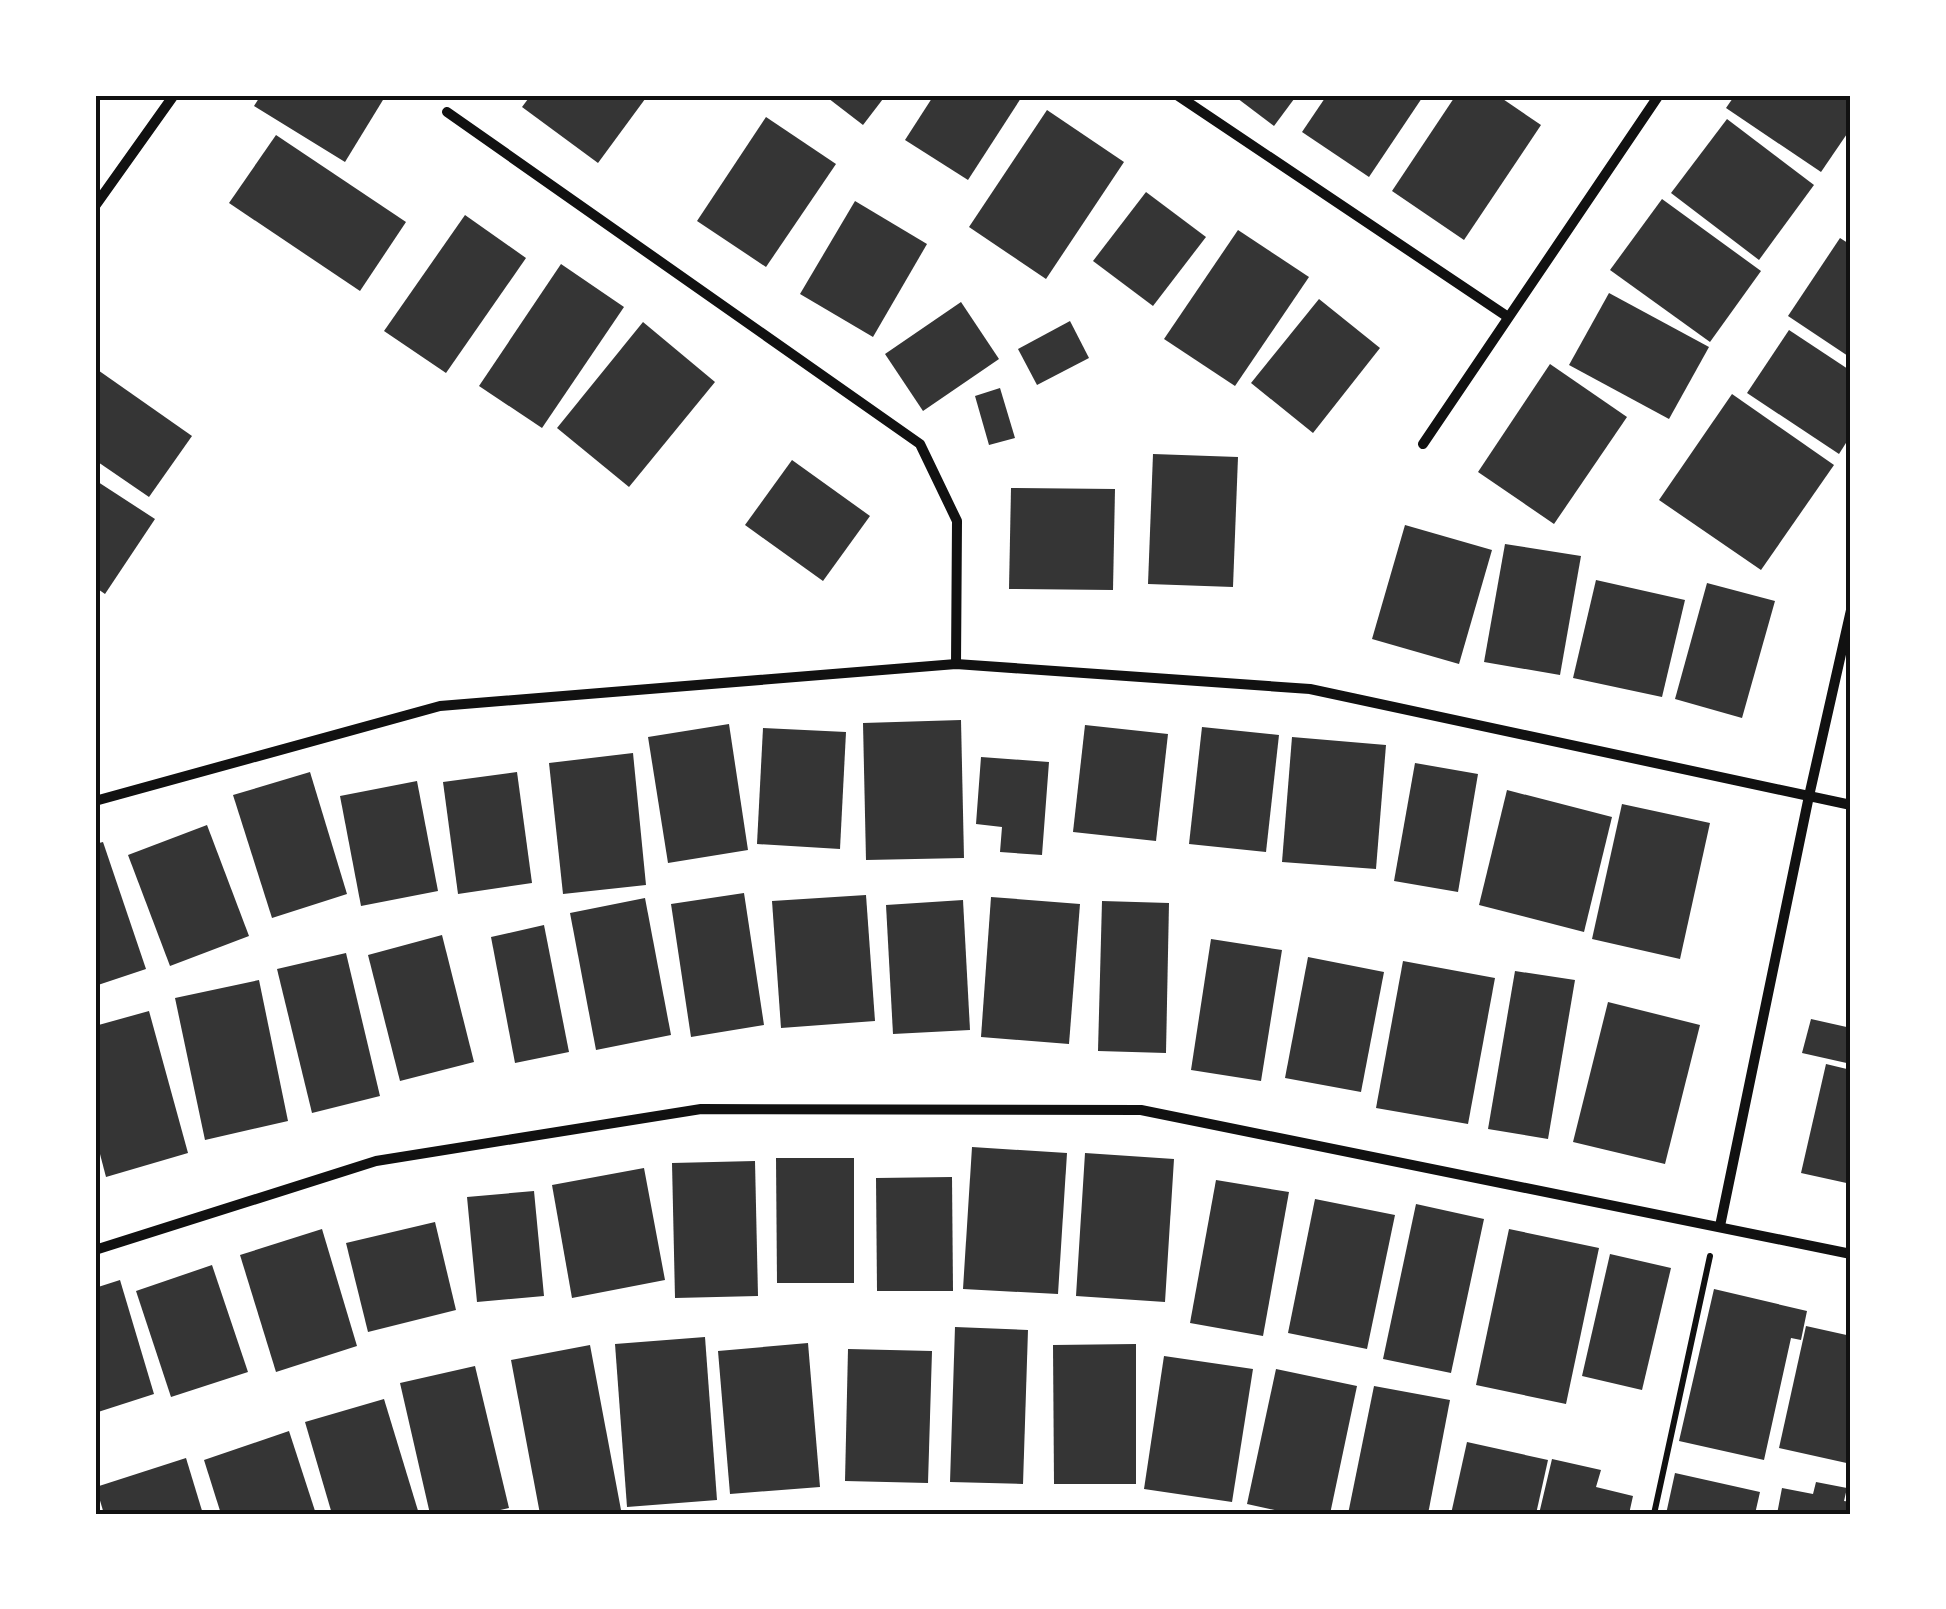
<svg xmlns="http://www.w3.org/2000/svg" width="1946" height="1609" font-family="Ubuntu,sans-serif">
  <rect width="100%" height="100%" fill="#fff"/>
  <!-- building -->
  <g fill="#353535">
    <polygon points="261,95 386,95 345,162 254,106"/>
    <polygon points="531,95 648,95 598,163 522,107"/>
    <polygon points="824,95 886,95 863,125"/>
    <polygon points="934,95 1017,95 1021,98 968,180 905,140"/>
    <polygon points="1233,95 1297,95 1274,126"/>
    <polygon points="1327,95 1424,95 1369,177 1302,132"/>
    <polygon points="1456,95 1497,95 1541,125 1464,240 1392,191"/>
    <polygon points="1735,95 1851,95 1851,128 1821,172 1726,108"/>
    <polygon points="1047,110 1124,162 1046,279 969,227"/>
    <polygon points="766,117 836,164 766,267 697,221"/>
    <polygon points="1727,119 1814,185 1759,260 1671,193"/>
    <polygon points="276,135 406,222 360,291 229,203"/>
    <polygon points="1146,192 1206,237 1153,306 1093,261"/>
    <polygon points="1662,199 1761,271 1710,342 1610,270"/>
    <polygon points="855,201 927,244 873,337 800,294"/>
    <polygon points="465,215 526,258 446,373 384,331"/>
    <polygon points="1238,230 1309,277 1235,386 1164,339"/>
    <polygon points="1840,238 1851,245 1851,358 1788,316"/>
    <polygon points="561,264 624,307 542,428 479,386"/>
    <polygon points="1609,293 1709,347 1669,419 1569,365"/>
    <polygon points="1319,299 1380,348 1313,433 1251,383"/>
    <polygon points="961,302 999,359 923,411 885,354"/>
    <polygon points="1070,321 1089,358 1037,385 1018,349"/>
    <polygon points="643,322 715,382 629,487 557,428"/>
    <polygon points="1789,330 1851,371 1851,435 1839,454 1747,393"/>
    <polygon points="1550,364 1627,417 1554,524 1478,472"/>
    <polygon points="95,368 192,436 149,497 95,460"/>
    <polygon points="1000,388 1015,438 989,445 975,396"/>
    <polygon points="1732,394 1834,465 1761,570 1659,500"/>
    <polygon points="1153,454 1238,457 1233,587 1148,584"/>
    <polygon points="792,460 870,516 823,581 745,525"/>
    <polygon points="95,480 155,519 105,594 95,587"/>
    <polygon points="1011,488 1115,489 1113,590 1009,589"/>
    <polygon points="1405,525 1492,550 1459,664 1372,639"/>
    <polygon points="1505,544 1581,556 1560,675 1484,662"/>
    <polygon points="1596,580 1685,600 1662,697 1573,678"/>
    <polygon points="1707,583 1775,601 1742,718 1675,699"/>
    <polygon points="961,720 964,858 866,860 863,723"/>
    <polygon points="729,724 748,850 668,863 648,737"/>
    <polygon points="1085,725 1168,734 1156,841 1073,832"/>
    <polygon points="1202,727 1279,735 1266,852 1189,844"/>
    <polygon points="763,728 846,732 840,849 757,844"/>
    <polygon points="1292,737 1386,745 1376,869 1282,862"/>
    <polygon points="633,753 646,885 563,894 549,763"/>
    <polygon points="981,757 1049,762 1042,855 1000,852 1002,827 976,824"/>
    <polygon points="1415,763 1478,774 1458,892 1394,881"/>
    <polygon points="310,772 347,894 272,918 233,795"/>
    <polygon points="517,772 532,883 458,894 443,782"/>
    <polygon points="417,781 438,891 361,906 340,796"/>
    <polygon points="1507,790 1612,817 1584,932 1479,905"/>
    <polygon points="1622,804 1710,823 1680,959 1592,939"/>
    <polygon points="207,825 249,936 170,966 128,855"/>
    <polygon points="103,842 146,969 95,986 95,844"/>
    <polygon points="744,893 764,1025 691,1037 671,904"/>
    <polygon points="866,895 875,1021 781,1028 772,901"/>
    <polygon points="991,897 1080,904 1069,1044 981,1037"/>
    <polygon points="645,898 671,1035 596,1050 570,913"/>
    <polygon points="963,900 970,1030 893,1034 886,905"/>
    <polygon points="1102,901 1169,903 1166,1053 1098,1051"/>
    <polygon points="544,925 569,1052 515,1063 491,937"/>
    <polygon points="442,935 474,1062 400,1081 368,955"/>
    <polygon points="1211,939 1282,950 1261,1081 1191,1070"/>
    <polygon points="346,953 380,1096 312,1113 277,969"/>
    <polygon points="1308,957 1384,972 1361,1092 1285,1078"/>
    <polygon points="1403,961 1495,978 1468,1124 1376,1108"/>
    <polygon points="1515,971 1575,980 1548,1139 1488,1129"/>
    <polygon points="259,980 288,1121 205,1140 175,998"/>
    <polygon points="1608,1002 1700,1025 1665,1164 1573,1142"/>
    <polygon points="149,1011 188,1153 106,1177 95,1135 95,1026"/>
    <polygon points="1811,1019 1851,1028 1851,1064 1802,1053"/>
    <polygon points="1826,1064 1851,1070 1851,1184 1801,1173"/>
    <polygon points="972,1147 1067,1153 1058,1294 963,1289"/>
    <polygon points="1085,1153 1174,1159 1165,1302 1076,1296"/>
    <polygon points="776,1158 854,1158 854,1283 777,1283"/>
    <polygon points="755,1161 758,1296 675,1298 672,1163"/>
    <polygon points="644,1168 665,1280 572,1298 552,1185"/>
    <polygon points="952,1177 953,1291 877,1291 876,1178"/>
    <polygon points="1216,1180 1289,1192 1263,1336 1190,1323"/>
    <polygon points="534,1191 544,1296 477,1302 467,1197"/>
    <polygon points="1315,1199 1395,1215 1367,1349 1288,1333"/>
    <polygon points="1416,1204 1484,1219 1451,1373 1383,1359"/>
    <polygon points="435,1222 456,1310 368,1332 346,1243"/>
    <polygon points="322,1229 357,1346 276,1372 240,1255"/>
    <polygon points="1509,1229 1599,1248 1566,1404 1476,1385"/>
    <polygon points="1610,1254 1671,1268 1642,1390 1582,1376"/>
    <polygon points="212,1265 248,1372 171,1397 136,1291"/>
    <polygon points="120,1280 154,1394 95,1413 95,1288"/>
    <polygon points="1714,1289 1807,1311 1801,1340 1791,1338 1764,1460 1679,1441"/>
    <polygon points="1806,1326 1851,1336 1851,1464 1779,1448"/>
    <polygon points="955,1327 1028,1330 1023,1484 950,1482"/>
    <polygon points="705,1337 717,1500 627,1507 615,1344"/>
    <polygon points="808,1343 820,1487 730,1494 718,1351"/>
    <polygon points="1136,1344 1136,1484 1054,1484 1053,1345"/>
    <polygon points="590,1345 621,1510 598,1514 540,1514 511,1360"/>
    <polygon points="848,1349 932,1351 928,1483 845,1481"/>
    <polygon points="1164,1356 1253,1369 1232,1502 1144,1489"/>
    <polygon points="475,1366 509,1508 483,1514 430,1514 400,1383"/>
    <polygon points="1276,1369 1357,1386 1330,1514 1293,1514 1247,1504"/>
    <polygon points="1374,1386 1450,1400 1428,1514 1348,1514"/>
    <polygon points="384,1399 419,1514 332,1514 305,1422"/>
    <polygon points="289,1431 316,1514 221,1514 204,1460"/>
    <polygon points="1467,1442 1548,1460 1536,1514 1451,1514"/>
    <polygon points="186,1458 203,1514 104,1514 96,1487"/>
    <polygon points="1552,1459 1601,1470 1596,1487 1633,1496 1629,1514 1539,1514"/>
    <polygon points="1675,1473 1760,1492 1755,1514 1666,1514"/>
    <polygon points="1816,1482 1847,1488 1844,1501 1851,1502 1851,1514 1777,1514 1782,1488 1813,1494"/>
  </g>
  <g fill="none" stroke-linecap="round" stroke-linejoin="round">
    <!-- path -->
    <polyline stroke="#111" stroke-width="6" points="1654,1514 1710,1256"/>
    <!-- minor -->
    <g stroke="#111" stroke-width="10">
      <polyline points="1177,95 1508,317"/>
      <polyline points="447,112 920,444 957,521 956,664"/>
      <polyline points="95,206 174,95"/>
      <polyline points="1423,444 1659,95"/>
      <polyline points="95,801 440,706 956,664 1310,689 1851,805"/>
      <polyline points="1720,1226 1809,796 1851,610"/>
      <polyline points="95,1250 376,1161 701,1109 1141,1110 1851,1254"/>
    </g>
  </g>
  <!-- border -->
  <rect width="1946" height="1609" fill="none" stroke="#ffffff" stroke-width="195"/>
  <rect x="98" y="98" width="1750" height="1414" fill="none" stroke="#111" stroke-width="4"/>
</svg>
